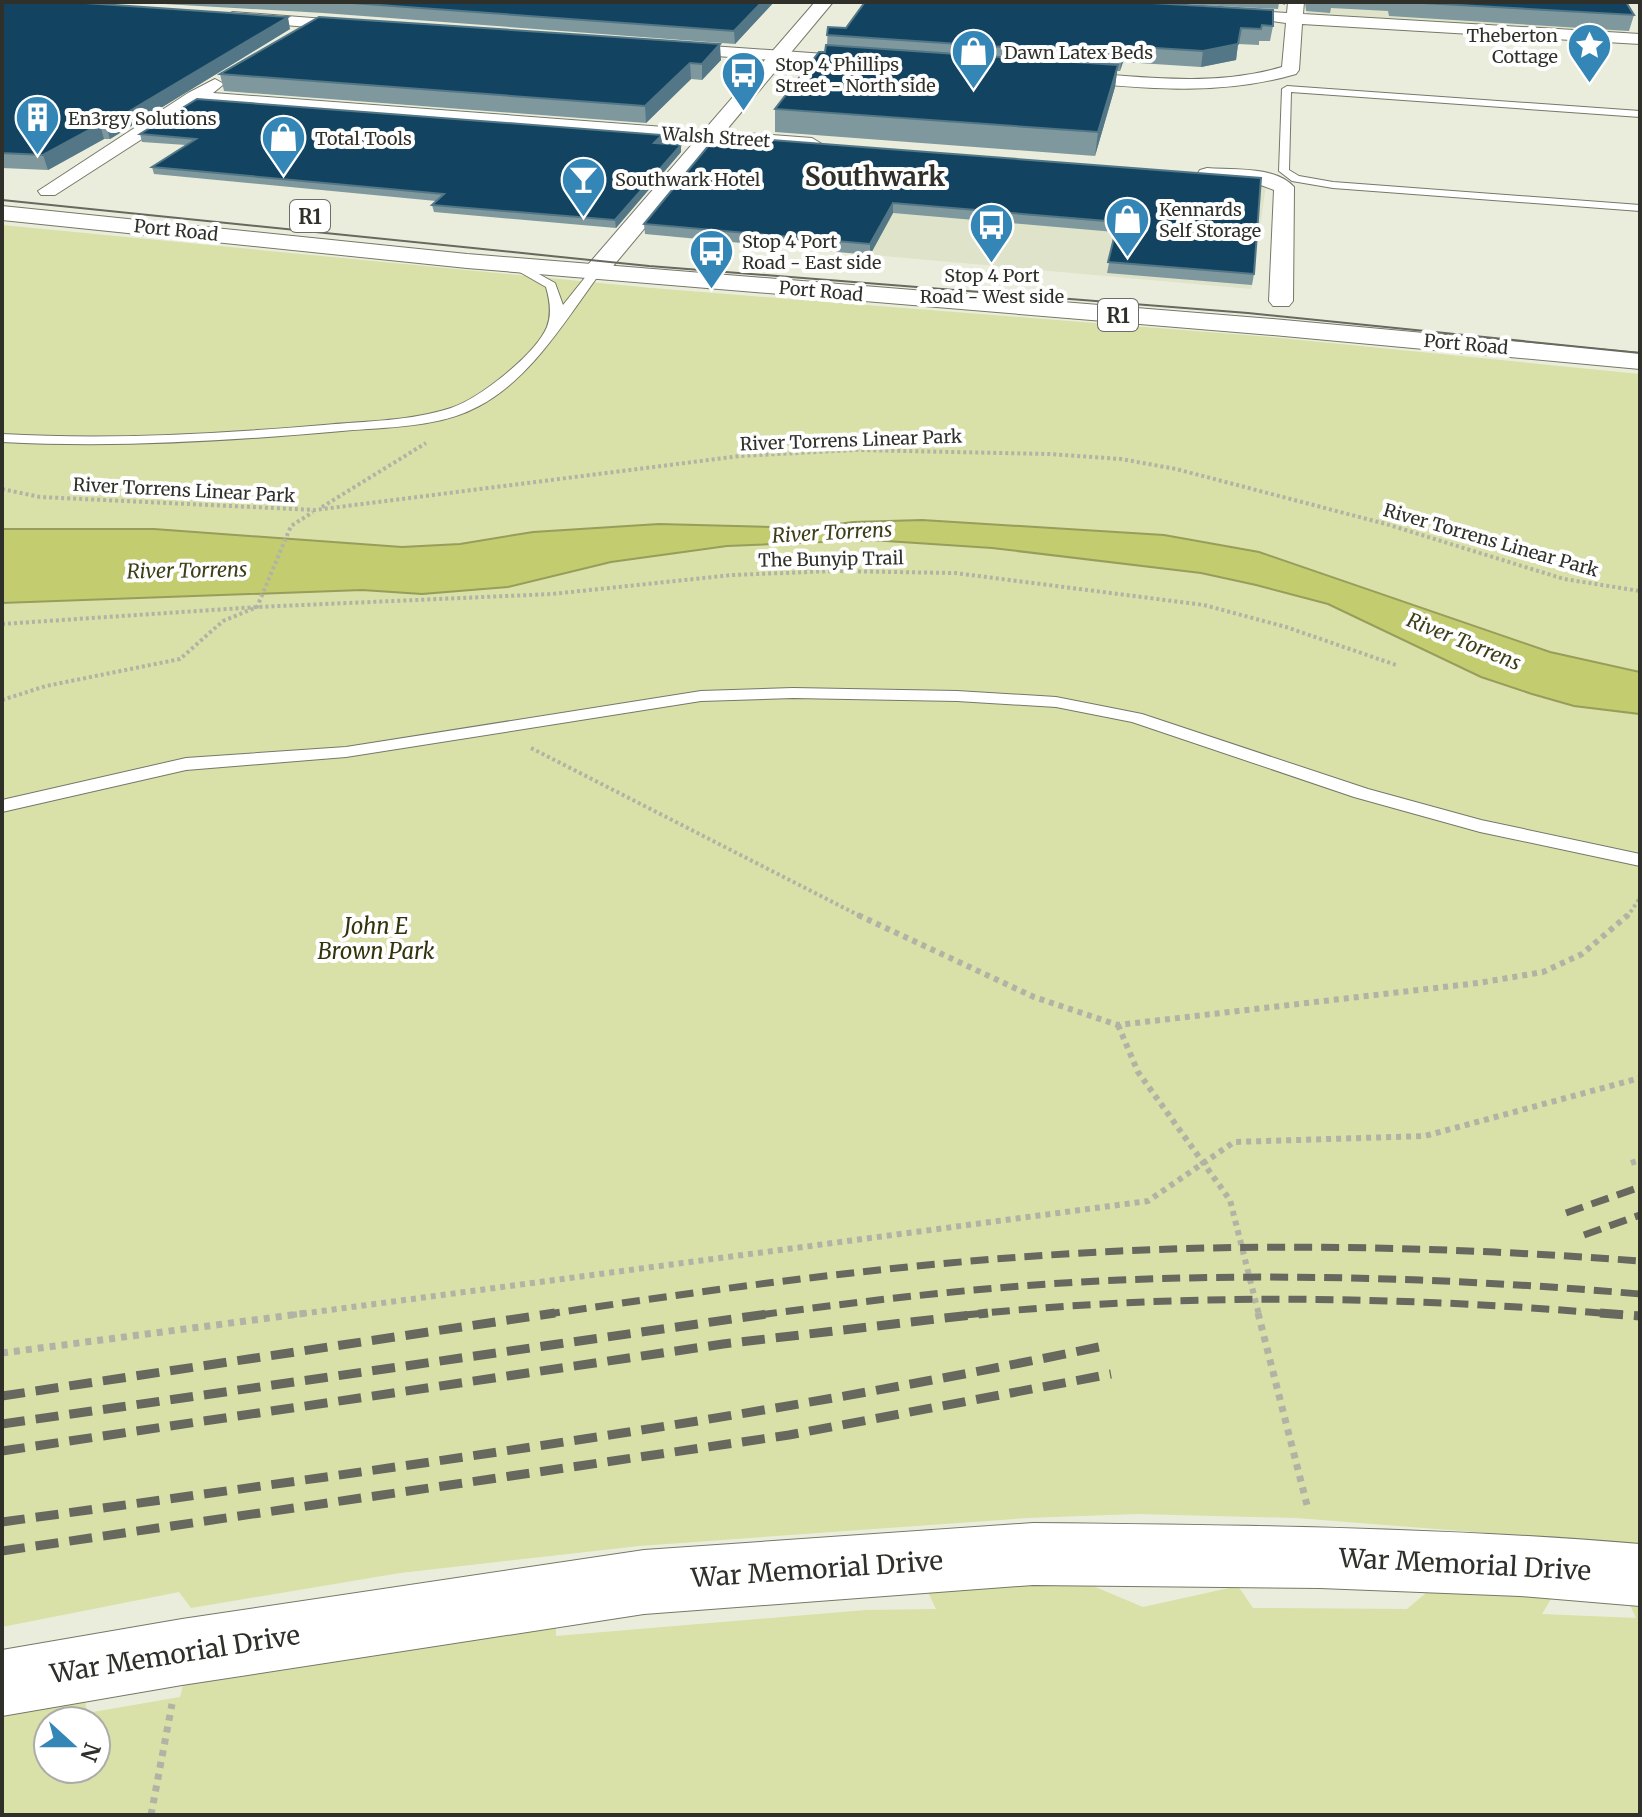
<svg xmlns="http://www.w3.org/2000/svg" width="1642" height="1817" font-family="Merriweather,serif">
  <rect width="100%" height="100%" fill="#eaeddb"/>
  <!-- built -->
  <g fill="#dfe3ca">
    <polygon points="1305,2 1618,2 1626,35 1307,15"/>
    <polygon points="717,154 1266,185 1252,285 1251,289 672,237"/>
  </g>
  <!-- green -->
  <g fill="#d9e0a8" fill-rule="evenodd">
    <polygon points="2,225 652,288 1270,337 1640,374 1640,1545 1296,1518 1137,1514 1027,1518 639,1546 400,1573 191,1608 179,1592 2,1627"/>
    <path d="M1038 1563 1143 1607 1238 1586 1253 1608 1407 1609 1426 1593 1496 1576 1557 1589 1542 1614 1636 1618 1630 1605 1640 1607V1815H2V1669L78 1654 87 1713 180 1697 183 1685 556 1616V1636L866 1610 936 1609 925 1586ZM48 1721H96V1769H48Z"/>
  </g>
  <!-- water -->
  <polygon fill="#c3cc6f" stroke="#979d5a" stroke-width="2" points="922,520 1164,535 1259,552 1550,652 1640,672 1640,714 1574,706 1532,694 1481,677 1328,604 1256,585 1201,573 992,548 871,540 727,546 611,562 508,587 422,594 362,590 2,603 2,529 154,529 402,547 460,544 533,532 659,524 807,528 853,522"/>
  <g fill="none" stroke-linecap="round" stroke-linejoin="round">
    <defs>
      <g id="service">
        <polygon points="1287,86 1640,111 1640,117 1291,92 1289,170 1299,176 1333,182 1640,205 1640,211 1333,188 1292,181 1279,171 1282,89"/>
        <path d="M511 263H519L555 283 563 305 591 270 601 272C566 319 532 378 479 406 439 428 387 427 342 431 229 441 116 448 2 442V434C110 440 217 434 324 425 366 421 411 421 451 408 479 399 536 354 547 327 552 314 550 301 546 287L511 267Z"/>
        <polygon points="793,688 957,691 1056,697 1142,714 1368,789 1481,820 1640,854 1640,866 1480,832 1354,797 1132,722 1056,707 957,701 793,698 701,701 346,757 186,770 2,812 2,800 186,758 346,747 701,691"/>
      </g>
      <g id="minor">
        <path d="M1288 2H1304L1303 14 1640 34V44L1302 24 1299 70 1296 74C1218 97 1143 88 1063 81L1054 76 1063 71C1136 76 1210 88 1282 67L1286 23 1265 20 1263 17 1271 12 1287 13Z"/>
        <polygon points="233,12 364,22 372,27 364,32 227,20 227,14"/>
        <polygon points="668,43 867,57 876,62 867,67 662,52 660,48 662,44"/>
        <polygon points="215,79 224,84 213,93 812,138 822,144 812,150 198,103 55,195 41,195 38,191 188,93"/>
        <path d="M1207 168C1233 170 1276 166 1294 187L1293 301 1289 306H1273L1269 301 1274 190 1258 184 1200 178 1197 174 1200 170Z"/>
      </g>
      <g id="tertiary">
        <polygon points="815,2 833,2 604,277 586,277 582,272 586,267"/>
        <path d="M1033 1523C1236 1525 1438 1527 1640 1544V1606L1520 1596 1320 1588 1033 1585 644 1614 182 1685 2 1716V1650L182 1619 644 1550Z"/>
      </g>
      <polygon id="trunk" points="2,206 467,254 1273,319 1640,353 1640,369 1273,335 467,268 2,220"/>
    </defs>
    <!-- service casing -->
    <use href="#service" stroke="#767868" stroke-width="2"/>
    <!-- minor casing -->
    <use href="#minor" stroke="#767868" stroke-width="2"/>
    <!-- tertiary casing -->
    <use href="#tertiary" stroke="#767868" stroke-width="2"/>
    <!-- trunk casing -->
    <use href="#trunk" stroke="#767868" stroke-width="2"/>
    <!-- path-far2 -->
    <g stroke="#b1b4a5" stroke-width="4" stroke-dasharray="3 3" stroke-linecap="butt">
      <polyline points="2,489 40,497 315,510 740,456 856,450 1049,454 1121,459 1176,469 1386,524 1564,579 1640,591"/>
      <polyline points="322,507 426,443"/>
      <polyline points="2,624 257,607 552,594 732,575 835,571 955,573 1204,605 1286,627 1396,665"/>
      <polyline points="2,700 46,686 180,659 223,621 257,607 291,526 313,512"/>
      <polyline points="531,748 862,917"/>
      <polyline points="1627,917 1640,898"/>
    </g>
    <!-- path-far1 -->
    <g stroke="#b1b4a5" stroke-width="6" stroke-dasharray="5 5" stroke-linecap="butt">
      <polyline points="858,915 1034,997 1118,1025 1478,983 1543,972 1582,954 1628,915"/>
      <polyline points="1118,1025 1138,1072 1230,1200 1259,1315"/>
      <polyline points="1631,1163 1640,1160"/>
      <polyline points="292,1315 1148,1201 1234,1142 1425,1136 1640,1078"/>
    </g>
    <!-- path -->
    <g stroke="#b1b4a5" stroke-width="7" stroke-dasharray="6 6" stroke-linecap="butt">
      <polyline points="1258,1313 1308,1509"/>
      <polyline points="2,1353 307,1313"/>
      <polyline points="151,1815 172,1704"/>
    </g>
    <!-- service -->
    <use href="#service" fill="#fff" fill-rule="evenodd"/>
    <!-- minor -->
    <use href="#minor" fill="#fff" fill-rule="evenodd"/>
    <!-- tertiary -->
    <use href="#tertiary" fill="#fff" fill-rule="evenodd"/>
    <!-- trunk -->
    <use href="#trunk" fill="#fff" fill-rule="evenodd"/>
    <!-- tram -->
    <polyline stroke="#67685e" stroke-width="2" points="2,200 649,266 1248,313 1640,353"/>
    <!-- rail-far1 -->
    <g stroke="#67685e" stroke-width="7" stroke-dasharray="18 9" stroke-linecap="butt">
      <polyline points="1566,1213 1640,1187"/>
      <polyline points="1584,1235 1640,1215"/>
      <path d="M542 1315C733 1286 926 1260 1120 1251 1293 1243 1467 1248 1640 1261"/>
      <path d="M759 1315C879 1299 999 1285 1120 1280 1294 1273 1467 1279 1640 1294"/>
      <path d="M965 1315C1183 1292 1405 1296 1623 1315"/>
    </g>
    <!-- rail -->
    <g stroke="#67685e" stroke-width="9" stroke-dasharray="23 11" stroke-linecap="butt">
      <polyline points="1600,1313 1640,1316"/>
      <polyline points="2,1396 555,1313"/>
      <polyline points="2,1424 774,1313"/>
      <polyline points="2,1451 723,1344 988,1313"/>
      <path d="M2 1522C369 1471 736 1423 1099 1347"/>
      <polyline points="2,1551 789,1435 1111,1374"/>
    </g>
  </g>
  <!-- wall -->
  <g fill="#7e989e">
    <polygon points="2,2 290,29 110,139 104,139 48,170 2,168"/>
    <polygon points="129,2 774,2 735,44 323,13"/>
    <polygon points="865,2 1273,26 1270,41 1259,41 1259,45 1238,44 1236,60 1201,67 1123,62 1120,71 1117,71 1115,87 1095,156 775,132 775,109 825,52 827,45 828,27 846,28"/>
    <polygon points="1147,2 1285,2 1285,5 1279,3 1278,9"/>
    <polygon points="1305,2 1627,2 1634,15 1629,31 1389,16 1388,11 1331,8 1330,13 1306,11"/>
    <polygon points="721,60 702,80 691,79 646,123 224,91 220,74"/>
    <polygon points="140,134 662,142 661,143 681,145 681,152 616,228 434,212 432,205 436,201 154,174 152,167 186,145 142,142"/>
    <polygon points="750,148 1261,178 1254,274 1252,285 1107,273 1115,232 893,213 870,255 645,234 644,224"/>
  </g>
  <!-- shaded-wall -->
  <g fill="#537786">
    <polygon points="762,2 774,2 735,44 734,31"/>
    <polygon points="288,17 290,29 110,139 106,125"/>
    <polygon points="720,44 721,60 702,80 702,64"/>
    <polygon points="1238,44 1236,60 1201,67 1203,51"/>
    <polygon points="1124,46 1123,62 1120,71 1122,55"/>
    <polygon points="690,63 691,79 646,123 645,106"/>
    <polygon points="1118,65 1115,87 1095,156 1098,132"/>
    <polygon points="100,124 104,139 48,170 43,155"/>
    <polygon points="662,135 662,142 655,150 654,143"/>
    <polygon points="681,145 681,152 616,228 615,220"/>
    <polygon points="893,203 893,213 870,255 870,244"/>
  </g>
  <!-- building -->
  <g fill="#124461" stroke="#537786" stroke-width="2">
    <polygon points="2,2 71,2 288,17 106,125 100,124 43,155 2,153"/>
    <polygon points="338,2 762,2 734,31"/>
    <polygon points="865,2 1135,2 1273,10 1273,26 1262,25 1261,29 1241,28 1238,44 1203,51 1124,46 1122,55 827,35 828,27 846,28"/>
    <polygon points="1405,2 1626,2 1634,15"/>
    <polygon points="319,17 720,44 702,64 690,63 645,106 220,74"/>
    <polygon points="826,45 1118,65 1098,132 775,109 819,52 825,52"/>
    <polygon points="197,99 662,135 654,143 681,145 615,220 432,205 444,194 152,167 196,139 140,134"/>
    <polygon points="759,139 1261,178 1254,274 1108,262 1118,222 893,203 870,244 644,224 709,145 750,148"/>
  </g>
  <!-- icons -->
  <defs>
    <symbol id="sight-pin" viewBox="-11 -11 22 30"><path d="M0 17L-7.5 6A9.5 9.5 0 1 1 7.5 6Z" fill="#3386b6" stroke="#fff"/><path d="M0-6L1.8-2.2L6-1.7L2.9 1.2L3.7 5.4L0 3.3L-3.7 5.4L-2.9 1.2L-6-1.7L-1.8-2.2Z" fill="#fff"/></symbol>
    <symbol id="shop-pin" viewBox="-11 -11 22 30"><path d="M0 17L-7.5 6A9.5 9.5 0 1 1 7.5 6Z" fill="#3386b6" stroke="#fff"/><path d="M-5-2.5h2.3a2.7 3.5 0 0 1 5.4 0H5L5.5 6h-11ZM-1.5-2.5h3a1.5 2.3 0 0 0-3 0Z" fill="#fff"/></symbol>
    <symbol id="bus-pin" viewBox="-11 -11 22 30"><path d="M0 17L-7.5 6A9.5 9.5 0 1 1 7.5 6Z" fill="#3386b6" stroke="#fff"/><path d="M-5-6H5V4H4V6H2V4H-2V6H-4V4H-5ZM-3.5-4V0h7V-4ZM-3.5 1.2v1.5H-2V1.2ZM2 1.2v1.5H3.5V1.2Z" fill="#fff"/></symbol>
    <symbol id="building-pin" viewBox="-11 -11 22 30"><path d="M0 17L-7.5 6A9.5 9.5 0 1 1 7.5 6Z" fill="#3386b6" stroke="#fff"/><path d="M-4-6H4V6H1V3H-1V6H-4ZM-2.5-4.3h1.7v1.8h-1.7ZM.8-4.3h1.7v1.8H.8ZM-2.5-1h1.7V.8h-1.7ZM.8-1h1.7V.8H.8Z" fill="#fff"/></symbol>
    <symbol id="bar-pin" viewBox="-11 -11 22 30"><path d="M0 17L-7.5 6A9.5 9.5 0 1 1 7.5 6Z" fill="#3386b6" stroke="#fff"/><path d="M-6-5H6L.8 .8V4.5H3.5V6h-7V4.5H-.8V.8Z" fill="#fff"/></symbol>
  </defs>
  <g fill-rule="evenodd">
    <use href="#sight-pin" x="1564" y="20" width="51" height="69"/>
    <use href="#shop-pin" x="948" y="26" width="51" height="69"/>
    <use href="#bus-pin" x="718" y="48" width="51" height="69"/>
    <use href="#building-pin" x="12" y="92" width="51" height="69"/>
    <use href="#shop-pin" x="258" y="112" width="51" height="69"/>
    <use href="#bar-pin" x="558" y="154" width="51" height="69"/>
    <use href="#shop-pin" x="1102" y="194" width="51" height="69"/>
    <use href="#bus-pin" x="966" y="200" width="51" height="69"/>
    <use href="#bus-pin" x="686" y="226" width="51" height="69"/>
  </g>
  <g text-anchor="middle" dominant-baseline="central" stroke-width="8" stroke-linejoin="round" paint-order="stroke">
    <!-- far-poi labels -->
    <g font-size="18" fill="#2f3029" stroke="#fff" text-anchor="start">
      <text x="1558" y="35" text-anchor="end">Theberton<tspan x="1558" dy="21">Cottage</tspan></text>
      <text x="1004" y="52">Dawn Latex Beds</text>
      <text x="775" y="64">Stop 4 Phillips<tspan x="775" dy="21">Street - North side</tspan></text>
      <text x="68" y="118">En3rgy Solutions</text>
      <text x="315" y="138">Total Tools</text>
      <text x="615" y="179">Southwark Hotel</text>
      <text x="1159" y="209">Kennards<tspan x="1159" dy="21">Self Storage</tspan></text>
      <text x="742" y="241">Stop 4 Port<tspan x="742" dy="21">Road - East side</tspan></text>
      <text x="992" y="275" text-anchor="middle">Stop 4 Port<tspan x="992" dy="21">Road - West side</tspan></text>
    </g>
    <!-- far-street labels -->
    <g font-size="18" fill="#2f3029" stroke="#fff">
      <text transform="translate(716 137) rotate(4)">Walsh Street</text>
      <text transform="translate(176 230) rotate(6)">Port Road</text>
      <text transform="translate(821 291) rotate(5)">Port Road</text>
      <text transform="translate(1466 344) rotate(5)">Port Road</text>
      <text transform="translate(851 440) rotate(-2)">River Torrens Linear Park</text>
      <text transform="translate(184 490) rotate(3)">River Torrens Linear Park</text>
      <text transform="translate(1491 540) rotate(16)">River Torrens Linear Park</text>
      <text transform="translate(831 559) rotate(-1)">The Bunyip Trail</text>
    </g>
    <!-- shield labels -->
    <g fill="#fff" stroke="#6d6e69" stroke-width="2">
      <rect x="290" y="200" width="40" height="32" rx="6"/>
      <rect x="1098" y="299" width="40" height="32" rx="6"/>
    </g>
    <g font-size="20" font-weight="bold" fill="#2f3029">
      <text x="310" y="216">R1</text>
      <text x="1118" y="315">R1</text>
    </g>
    <!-- far-water labels -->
    <g font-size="20" font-style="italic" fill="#3c3f18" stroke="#fff">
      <text transform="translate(832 532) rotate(-3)">River Torrens</text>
      <text transform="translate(187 570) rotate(-1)">River Torrens</text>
      <text transform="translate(1464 641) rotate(22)">River Torrens</text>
    </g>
    <!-- park labels -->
    <g font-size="22" font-style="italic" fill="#32350c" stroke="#fff">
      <text x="376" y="926">John E<tspan x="376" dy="25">Brown Park</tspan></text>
    </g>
    <!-- far-district labels -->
    <g font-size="26" font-weight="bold" fill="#2f3029" stroke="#fff">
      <text x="875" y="176">Southwark</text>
    </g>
    <!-- near-street labels -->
    <g font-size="26" fill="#2f3029" stroke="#fff">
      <text transform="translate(1465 1564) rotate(3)">War Memorial Drive</text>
      <text transform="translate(817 1569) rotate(-4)">War Memorial Drive</text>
      <text transform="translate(175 1654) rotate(-9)">War Memorial Drive</text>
    </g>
  </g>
  <!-- border -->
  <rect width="1642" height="1817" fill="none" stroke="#2f3029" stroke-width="8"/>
  <!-- north arrow -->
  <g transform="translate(72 1745) rotate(111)"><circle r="38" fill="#ffffff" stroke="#acaca9" stroke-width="2"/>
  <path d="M0-6L14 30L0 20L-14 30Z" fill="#3386b6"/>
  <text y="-12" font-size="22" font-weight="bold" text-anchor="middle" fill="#2f3029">N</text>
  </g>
</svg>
